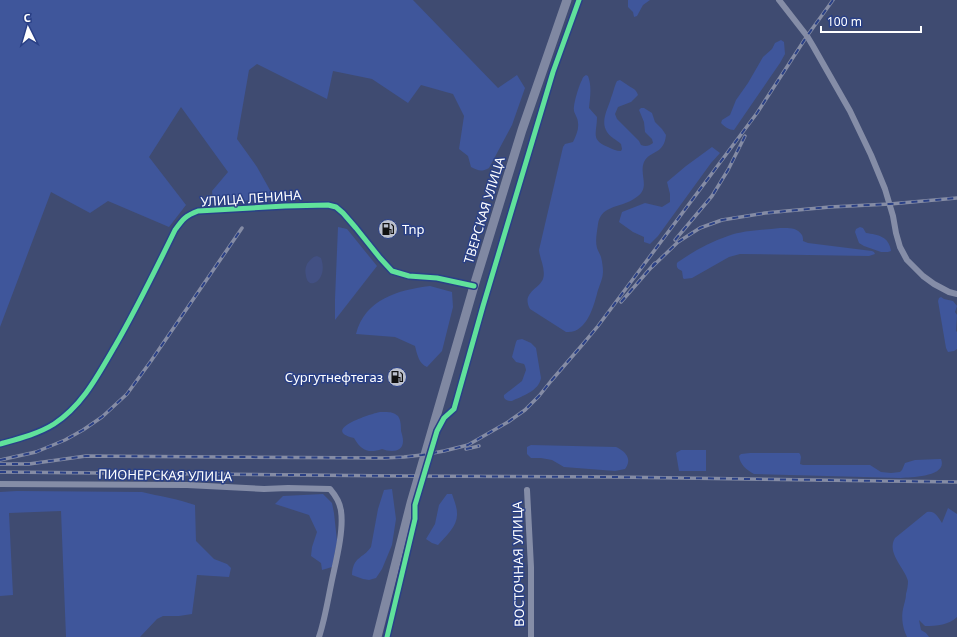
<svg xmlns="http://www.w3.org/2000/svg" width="957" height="637" font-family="'Noto Sans',sans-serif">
  <rect width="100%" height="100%" fill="#3f4b71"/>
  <!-- green -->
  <g fill="#3f569b">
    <path d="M0 0H413L498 88 517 75 525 88 512 125 489 168C481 172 479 171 471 167L468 156 459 149 464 116 453 94 421 85 408 103 372 79 333 71 327 99 257 64 249 70 237 139 257 167 275 199 213 202 212 191 228 172 181 107 149 157 186 205 169 227 108 201 90 213 51 192 0 327Z"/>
    <polygon points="628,0 650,0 643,5 637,16 634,17 633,12 628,7"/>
    <path d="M781 40 784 42 785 54 780 63 771 76 734 130C729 130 725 127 721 123L722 120 730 115 736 100 748 83 763 57 772 49 775 43Z"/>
    <path d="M586 75 588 76C592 86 590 98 589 108L597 117C597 133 590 140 608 147 612 149 616 151 621 151L622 149 621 144C617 140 610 137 607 132 600 121 608 109 611 98 613 93 614 88 616 83L617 81 620 80C622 81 624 83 626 84 631 88 636 88 638 95L631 102 618 107 615 114 617 119 639 141 641 145C646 147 649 146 653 143L652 139 645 132 644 122 639 110 641 108H644L652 113 655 122 662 129 666 135C664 155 650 150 644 162 639 174 650 187 638 196 635 198 631 201 628 202 615 208 601 207 598 224 597 232 595 241 597 248 598 251 600 254 601 257 602 261 603 267 603 272 603 278 600 284 598 290 594 305 587 334 566 332L530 309C521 293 539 289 543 279 546 269 540 260 539 250L563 147 565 144 573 142C576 136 579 129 578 123 578 118 575 115 574 111 573 105 579 85 582 80 583 77 583 77 586 75Z"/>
    <polygon points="712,147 720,153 711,163 658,236 650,244 644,242 644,237 633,232 619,222 622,212 645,203 662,207 670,202 670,194 667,182 686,166"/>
    <polygon points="338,227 347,229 377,266 335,320 335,299"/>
    <path d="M860 227 863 228 866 233C878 235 889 236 891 251L888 252H881L864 246 859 243 855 232 856 229Z"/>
    <path d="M780 228C788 228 797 227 802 235 803 237 803 239 803 241L808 243 872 251 874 252 875 254 869 256 740 254 729 257 692 278 684 279 683 278 682 271C678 269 676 268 677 263L678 262C694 251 710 242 728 236 744 230 763 230 780 228Z"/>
    <path d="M430 286 452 292 453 307 442 351 427 367C419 364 417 354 415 346L395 337 356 334C365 299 398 290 430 286Z"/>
    <polygon points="941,297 944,299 953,301 957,306 955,312 957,315 956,331 957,332 957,349 954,351 948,352 946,348 938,301 939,298"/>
    <path d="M522 339 531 343 536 348 541 378C539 391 522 396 512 401 507 401 503 399 504 395L522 381 526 370 525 366 524 364 516 362 512 357 516 342 517 340Z"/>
    <path d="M380 412C386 412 393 411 398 416 401 420 401 427 401 431 402 434 403 438 403 441 403 453 390 452 382 449 368 454 361 450 354 438 320 430 370 414 380 412Z"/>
    <path d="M531 445 616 447C625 451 633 459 625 469L615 471 564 467 552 460 541 458H531L527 454V447Z"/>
    <polygon points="681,450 706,450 706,471 679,471 676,453"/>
    <path d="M750 453H799L800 454 801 457 800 464 803 465H870L881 472 891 473 900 472 902 470 905 463 915 460 939 459H941C948 477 912 477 901 478L754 474C747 470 740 465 739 456L741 454Z"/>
    <path d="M392 489 396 519 392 545 382 569 376 578 369 580 363 579 352 575C353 556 363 559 371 547L378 509 384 490Z"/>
    <path d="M17 491 142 492C159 496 178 499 195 505L196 541 214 559 227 564 231 568 229 577 197 575 192 614 179 616H163L157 619 140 637H66L61 511 9 513 13 595 0 596V492Z"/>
    <polygon points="323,494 332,503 334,513 337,541 332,567 322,570 321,563 311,556 312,547 317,532 309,515 275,504 283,496"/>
    <path d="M447 494H452C454 500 457 507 457 513 458 526 446 536 438 545L432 543 426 539 435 524 439 505Z"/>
    <path d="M948 508 957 514V617C949 625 937 626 925 626L919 620 921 630 926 633 929 637H907C903 629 901 618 903 609 904 604 906 599 906 594 907 590 908 586 908 581 905 568 886 553 895 538L927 512C935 510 938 517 942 523Z"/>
  </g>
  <!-- water -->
  <path fill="#425083" d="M317 256 321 258C329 280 308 292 306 276 305 272 305 268 307 264 310 260 312 257 317 256Z"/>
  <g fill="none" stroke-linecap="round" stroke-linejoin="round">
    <!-- minor -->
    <g stroke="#858da7" stroke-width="6">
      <polyline points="779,0 807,36 813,46 850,111 871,155 885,189 893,216 896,233 900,247 907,260 923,276 934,284 949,292 957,294"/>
      <path d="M0 444C18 439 38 434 54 424 83 405 98 375 115 346 137 308 156 269 175 230 183 219 185 216 198 211L285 206 328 205 336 207 343 213 356 228 380 258 392 271 409 276 437 278 474 286"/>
      <path d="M0 484 187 485 264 489 288 488 330 489C336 496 340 502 341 511 344 530 336 561 332 580 328 599 325 619 319 637"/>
      <polyline points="527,490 531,567 531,637"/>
    </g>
    <!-- secondary -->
    <polyline stroke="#8088a2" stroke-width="9" points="377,637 411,503 474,286 522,130 567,0"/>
    <defs>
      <g id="rail">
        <polyline points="675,240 712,196 728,170 745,136"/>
        <polyline points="652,267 678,242 700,228 722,220 765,213 830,207 890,204 957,198"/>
        <polyline points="621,302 655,263"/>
        <polyline points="466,449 479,446"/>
        <polyline points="0,460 36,452 65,440 83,430 102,417 127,394 151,361 242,228"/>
        <polyline points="0,464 29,464 86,456 384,458 404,457 422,455 444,451 468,445 508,422 525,410 539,396 551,381 583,344 598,326 757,113 807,36 833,0"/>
        <polyline points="0,472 399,476 615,477 957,482"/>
      </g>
    </defs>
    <!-- rail casing -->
    <use href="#rail" stroke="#858ca5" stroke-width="3.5"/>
    <!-- rail -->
    <use href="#rail" stroke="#2a4086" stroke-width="2" stroke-dasharray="6" stroke-linecap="butt"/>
    <defs>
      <g id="cycleway">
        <path d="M0 444C18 439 38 434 54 424 83 405 98 375 115 346 137 308 156 269 175 230 183 219 185 216 198 211L285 206 328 205 336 207 343 213 356 228 380 258 392 271 409 276 437 278 474 286"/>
        <polyline points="387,637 415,519 415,505 437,431 444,418 454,409 483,306 553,72 579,0"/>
      </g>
    </defs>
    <!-- cycleway casing -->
    <use href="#cycleway" stroke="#2a4086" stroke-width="8"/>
    <!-- cycleway -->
    <use href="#cycleway" stroke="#60e19b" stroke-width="5"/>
  </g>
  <!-- icons -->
  <defs>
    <symbol id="fuel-disc" viewBox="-11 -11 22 22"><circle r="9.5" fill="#bcc0cd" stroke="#2a4086"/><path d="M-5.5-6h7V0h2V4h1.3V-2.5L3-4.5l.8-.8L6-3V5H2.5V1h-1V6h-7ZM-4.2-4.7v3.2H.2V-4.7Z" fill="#111"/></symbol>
  </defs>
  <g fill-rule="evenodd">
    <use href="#fuel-disc" x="377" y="218" width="22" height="22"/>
    <use href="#fuel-disc" x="386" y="366" width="22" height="22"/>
  </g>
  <g text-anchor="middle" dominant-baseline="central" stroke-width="3" stroke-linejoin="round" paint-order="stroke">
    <!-- street labels -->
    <g font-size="13" fill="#fff" stroke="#2a4086">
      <text transform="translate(251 198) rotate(-4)">УЛИЦА ЛЕНИНА</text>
      <text transform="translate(484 210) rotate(-73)">ТВЕРСКАЯ УЛИЦА</text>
      <text transform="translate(165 475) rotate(1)">ПИОНЕРСКАЯ УЛИЦА</text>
      <text transform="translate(518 564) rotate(-91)">ВОСТОЧНАЯ УЛИЦА</text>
    </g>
    <!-- poi labels -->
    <g font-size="13" fill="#fff" stroke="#2a4086" text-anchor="start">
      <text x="402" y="229">Tnp</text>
      <text x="383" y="377" text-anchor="end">Сургутнефтегаз</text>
    </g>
  </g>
  <!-- north arrow -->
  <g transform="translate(28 28) rotate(355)" stroke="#2a4086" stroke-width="3" paint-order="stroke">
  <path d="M0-3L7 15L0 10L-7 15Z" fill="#ffffff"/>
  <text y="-6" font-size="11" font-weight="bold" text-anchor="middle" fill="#ffffff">С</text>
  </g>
  <!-- scale -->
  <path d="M821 26v6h100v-6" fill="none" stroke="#ffffff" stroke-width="2"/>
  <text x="827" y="26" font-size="12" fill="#ffffff" stroke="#2a4086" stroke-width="3" paint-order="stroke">100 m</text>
</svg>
